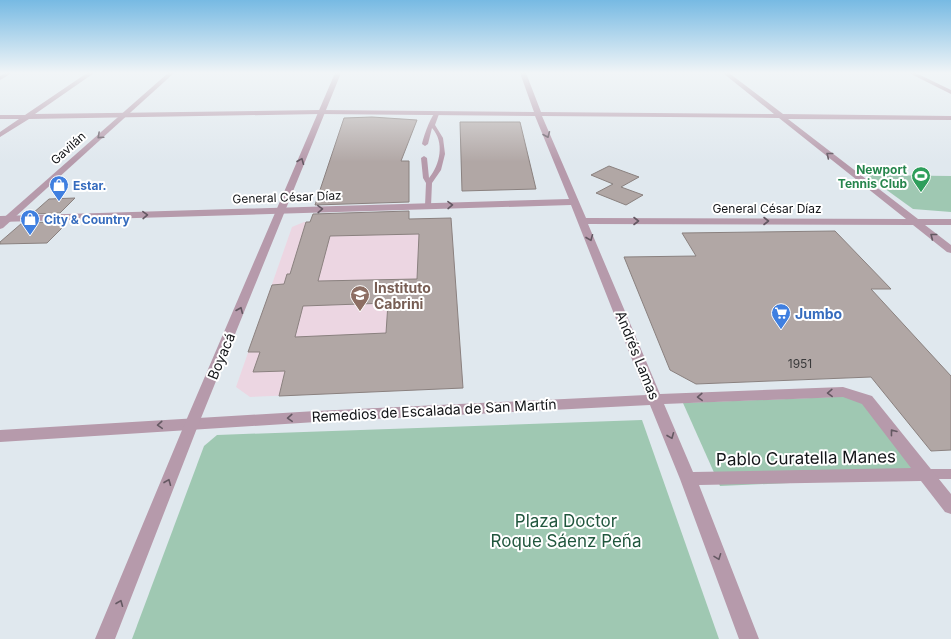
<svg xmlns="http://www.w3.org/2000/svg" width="951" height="639" font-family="Inter,sans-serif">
  <rect width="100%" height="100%" fill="#e0e8ee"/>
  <!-- education -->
  <polygon fill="#ecd6e2" points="451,218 463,388 250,397 236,387 292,227 304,222"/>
  <!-- green -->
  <g fill="#9fc8b2">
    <polygon points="866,175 951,176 951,212 913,209"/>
    <polygon points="860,396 923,477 720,486 683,403"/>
    <polygon points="642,420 719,639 132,639 204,446 217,435"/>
  </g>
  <!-- building -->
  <g fill="#b1a7a5" stroke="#8a817f" fill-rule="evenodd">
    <polygon points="372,117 417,120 401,161 409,161 409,202 315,205 344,118"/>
    <polygon points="460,122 520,122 536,189 462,191"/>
    <polygon points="609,166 639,177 621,187 643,195 626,205 596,193 613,184 591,175"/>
    <polygon points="75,198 60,213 32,214 49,199"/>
    <path d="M409 211V219L451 218 463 388 279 396 285 371 253 372 260 352H248L272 285 284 284 287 274H290L306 222H310L313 214ZM419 234 417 279 318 281 330 236ZM388 303 386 333 295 337 303 306Z"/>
    <polygon points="51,222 48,225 65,225 47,243 0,244 0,242 22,223"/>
    <polygon points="835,231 891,289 871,289 951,376 951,450 931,451 871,377 696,384 670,370 624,257 696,256 682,233"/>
  </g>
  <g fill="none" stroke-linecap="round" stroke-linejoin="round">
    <!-- service -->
    <g fill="#b69aab" fill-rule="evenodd">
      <path d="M436 112 439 114 435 125 443 138 445 154 441 170 432 183 431 206 428 208 425 206 426 183 423 178 421 158 424 156 427 158 429 178C440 165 445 142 432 128L428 144 425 146 422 144C424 136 430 117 436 112Z"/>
      <polygon points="925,469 951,469 951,479 925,479 921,478 919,474 921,470"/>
    </g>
    <!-- minor -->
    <g fill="#b69aab" fill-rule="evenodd">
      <polygon points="5,73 12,73 0,80 0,76"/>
      <path d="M87 73H94L35 114 320 110 534 112 520 73H526L541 112 774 114 723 73H729L783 114 951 116V120L788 119 918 219H951V225H925L951 245V253L947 252 913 225 588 224 660 394 843 387 872 396 951 494V514L945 512 921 481 699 485 759 639H739L680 479 650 405 316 422 0 442V430L316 411 646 395 571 205 0 222V216L569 199 535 116 320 114 29 119 0 137V132L19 119H0V115H25ZM542 116 779 118 906 219 586 218ZM843 397 862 404 911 468 693 472 664 404Z"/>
      <polygon points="909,73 916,73 951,90 951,94"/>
    </g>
    <!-- tertiary -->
    <g fill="#b69aab" fill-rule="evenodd">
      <polygon points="168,73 174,73 3,228 0,229 0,221"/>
      <polygon points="335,73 341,73 199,423 115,639 95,639 185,423"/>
    </g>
  </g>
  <!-- one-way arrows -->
  <defs><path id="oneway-chevron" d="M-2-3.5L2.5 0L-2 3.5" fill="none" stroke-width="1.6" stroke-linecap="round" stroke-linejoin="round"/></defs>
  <g stroke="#645862">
    <use href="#oneway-chevron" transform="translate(547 135) rotate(67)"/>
    <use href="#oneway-chevron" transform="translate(100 136) rotate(138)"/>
    <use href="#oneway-chevron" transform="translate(829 155) rotate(-142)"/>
    <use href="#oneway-chevron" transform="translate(301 161) rotate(-68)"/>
    <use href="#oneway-chevron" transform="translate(450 205) rotate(-1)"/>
    <use href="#oneway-chevron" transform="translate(320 209) rotate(-2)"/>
    <use href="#oneway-chevron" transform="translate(145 215) rotate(-2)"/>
    <use href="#oneway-chevron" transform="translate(636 221)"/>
    <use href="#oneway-chevron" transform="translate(766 221)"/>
    <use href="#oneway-chevron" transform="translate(933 236) rotate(-142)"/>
    <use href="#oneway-chevron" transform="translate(590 238) rotate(68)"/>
    <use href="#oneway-chevron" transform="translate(240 310) rotate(-67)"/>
    <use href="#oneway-chevron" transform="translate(830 393) rotate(178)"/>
    <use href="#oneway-chevron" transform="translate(700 397) rotate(178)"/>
    <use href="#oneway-chevron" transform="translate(290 418) rotate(177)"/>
    <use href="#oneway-chevron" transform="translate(160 425) rotate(176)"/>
    <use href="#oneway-chevron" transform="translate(893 432) rotate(-128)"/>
    <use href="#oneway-chevron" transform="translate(671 436) rotate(68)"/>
    <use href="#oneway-chevron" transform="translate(168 482) rotate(-68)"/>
    <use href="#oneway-chevron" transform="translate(718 557) rotate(69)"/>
    <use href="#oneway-chevron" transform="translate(120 603) rotate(-68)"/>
  </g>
  <!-- sky -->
  <linearGradient id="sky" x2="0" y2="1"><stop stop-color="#77bae3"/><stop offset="0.45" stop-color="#f1f5f7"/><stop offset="1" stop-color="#f1f5f7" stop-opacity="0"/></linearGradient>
  <rect width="951" height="162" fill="url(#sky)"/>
  <!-- icons -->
  <defs>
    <symbol id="stadium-pin" viewBox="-11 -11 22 30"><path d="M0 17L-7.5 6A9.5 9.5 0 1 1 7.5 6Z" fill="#2e9e5b" stroke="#fff"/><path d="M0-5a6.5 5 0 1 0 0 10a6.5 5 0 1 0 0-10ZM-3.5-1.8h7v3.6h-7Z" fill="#fff"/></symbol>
    <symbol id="shop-pin" viewBox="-11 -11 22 30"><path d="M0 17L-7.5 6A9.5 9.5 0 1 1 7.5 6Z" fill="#3f7fe0" stroke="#fff"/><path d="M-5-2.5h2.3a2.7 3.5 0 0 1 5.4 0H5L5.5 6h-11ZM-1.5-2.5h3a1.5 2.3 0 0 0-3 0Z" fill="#fff"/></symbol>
    <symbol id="school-pin" viewBox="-11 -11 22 30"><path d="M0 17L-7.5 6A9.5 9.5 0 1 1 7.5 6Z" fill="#8d6e63" stroke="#fff"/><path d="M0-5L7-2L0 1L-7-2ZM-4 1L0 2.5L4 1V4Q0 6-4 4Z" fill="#fff"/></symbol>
    <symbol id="supermarket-pin" viewBox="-11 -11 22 30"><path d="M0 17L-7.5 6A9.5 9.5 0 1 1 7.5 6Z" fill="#3f7fe0" stroke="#fff"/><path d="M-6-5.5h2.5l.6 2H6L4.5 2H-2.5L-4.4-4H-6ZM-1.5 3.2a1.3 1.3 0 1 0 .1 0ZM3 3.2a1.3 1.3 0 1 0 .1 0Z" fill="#fff"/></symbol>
  </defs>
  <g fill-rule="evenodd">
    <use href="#stadium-pin" x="910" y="165" width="22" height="30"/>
    <use href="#shop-pin" x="48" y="174" width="22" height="30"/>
    <use href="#shop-pin" x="19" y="208" width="22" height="30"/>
    <use href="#school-pin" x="349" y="284" width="22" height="30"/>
    <use href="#supermarket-pin" x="770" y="302" width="22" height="30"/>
  </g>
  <g text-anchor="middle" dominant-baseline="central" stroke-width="4" stroke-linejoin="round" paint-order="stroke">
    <!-- far-street labels -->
    <g font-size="12" fill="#131518" stroke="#fff">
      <text transform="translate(68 148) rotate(-42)">Gavilán</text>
      <text transform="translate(287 197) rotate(-2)">General César Díaz</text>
      <text x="767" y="208">General César Díaz</text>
    </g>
    <!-- far-leisure labels -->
    <g font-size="12" font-weight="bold" fill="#27864d" stroke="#fff" text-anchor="end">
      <text x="907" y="169">Newport<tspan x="907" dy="14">Tennis Club</tspan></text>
    </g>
    <!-- far-shop labels -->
    <g font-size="12" font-weight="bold" fill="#366cbe" stroke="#fff" text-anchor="start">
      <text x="73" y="185">Estar.</text>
      <text x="44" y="219">City &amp; Country</text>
    </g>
    <!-- number labels -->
    <g font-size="12" fill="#3a3a3b">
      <text x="800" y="363">1951</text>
    </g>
    <!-- education labels -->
    <g font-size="14" font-weight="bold" fill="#785e54" stroke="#fff" text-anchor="start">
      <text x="374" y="287">Instituto<tspan x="374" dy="16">Cabrini</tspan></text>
    </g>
    <!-- shop labels -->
    <g font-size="14" font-weight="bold" fill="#366cbe" stroke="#fff" text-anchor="start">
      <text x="795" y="313">Jumbo</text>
    </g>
    <!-- street labels -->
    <g font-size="14" fill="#131518" stroke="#fff">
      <text transform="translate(638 355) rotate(68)">Andrés Lamas</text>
      <text transform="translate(221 356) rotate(-67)">Boyacá</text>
      <text transform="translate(434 410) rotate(-3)">Remedios de Escalada de San Martín</text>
    </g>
    <!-- near-street labels -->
    <g font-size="17" fill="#131518" stroke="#fff">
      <text transform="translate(806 458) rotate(-1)">Pablo Curatella Manes</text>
    </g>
    <!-- near-park labels -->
    <g font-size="17" fill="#20563d" stroke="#fff">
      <text x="566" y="521">Plaza Doctor<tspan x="566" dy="20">Roque Sáenz Peña</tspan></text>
    </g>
  </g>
</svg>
